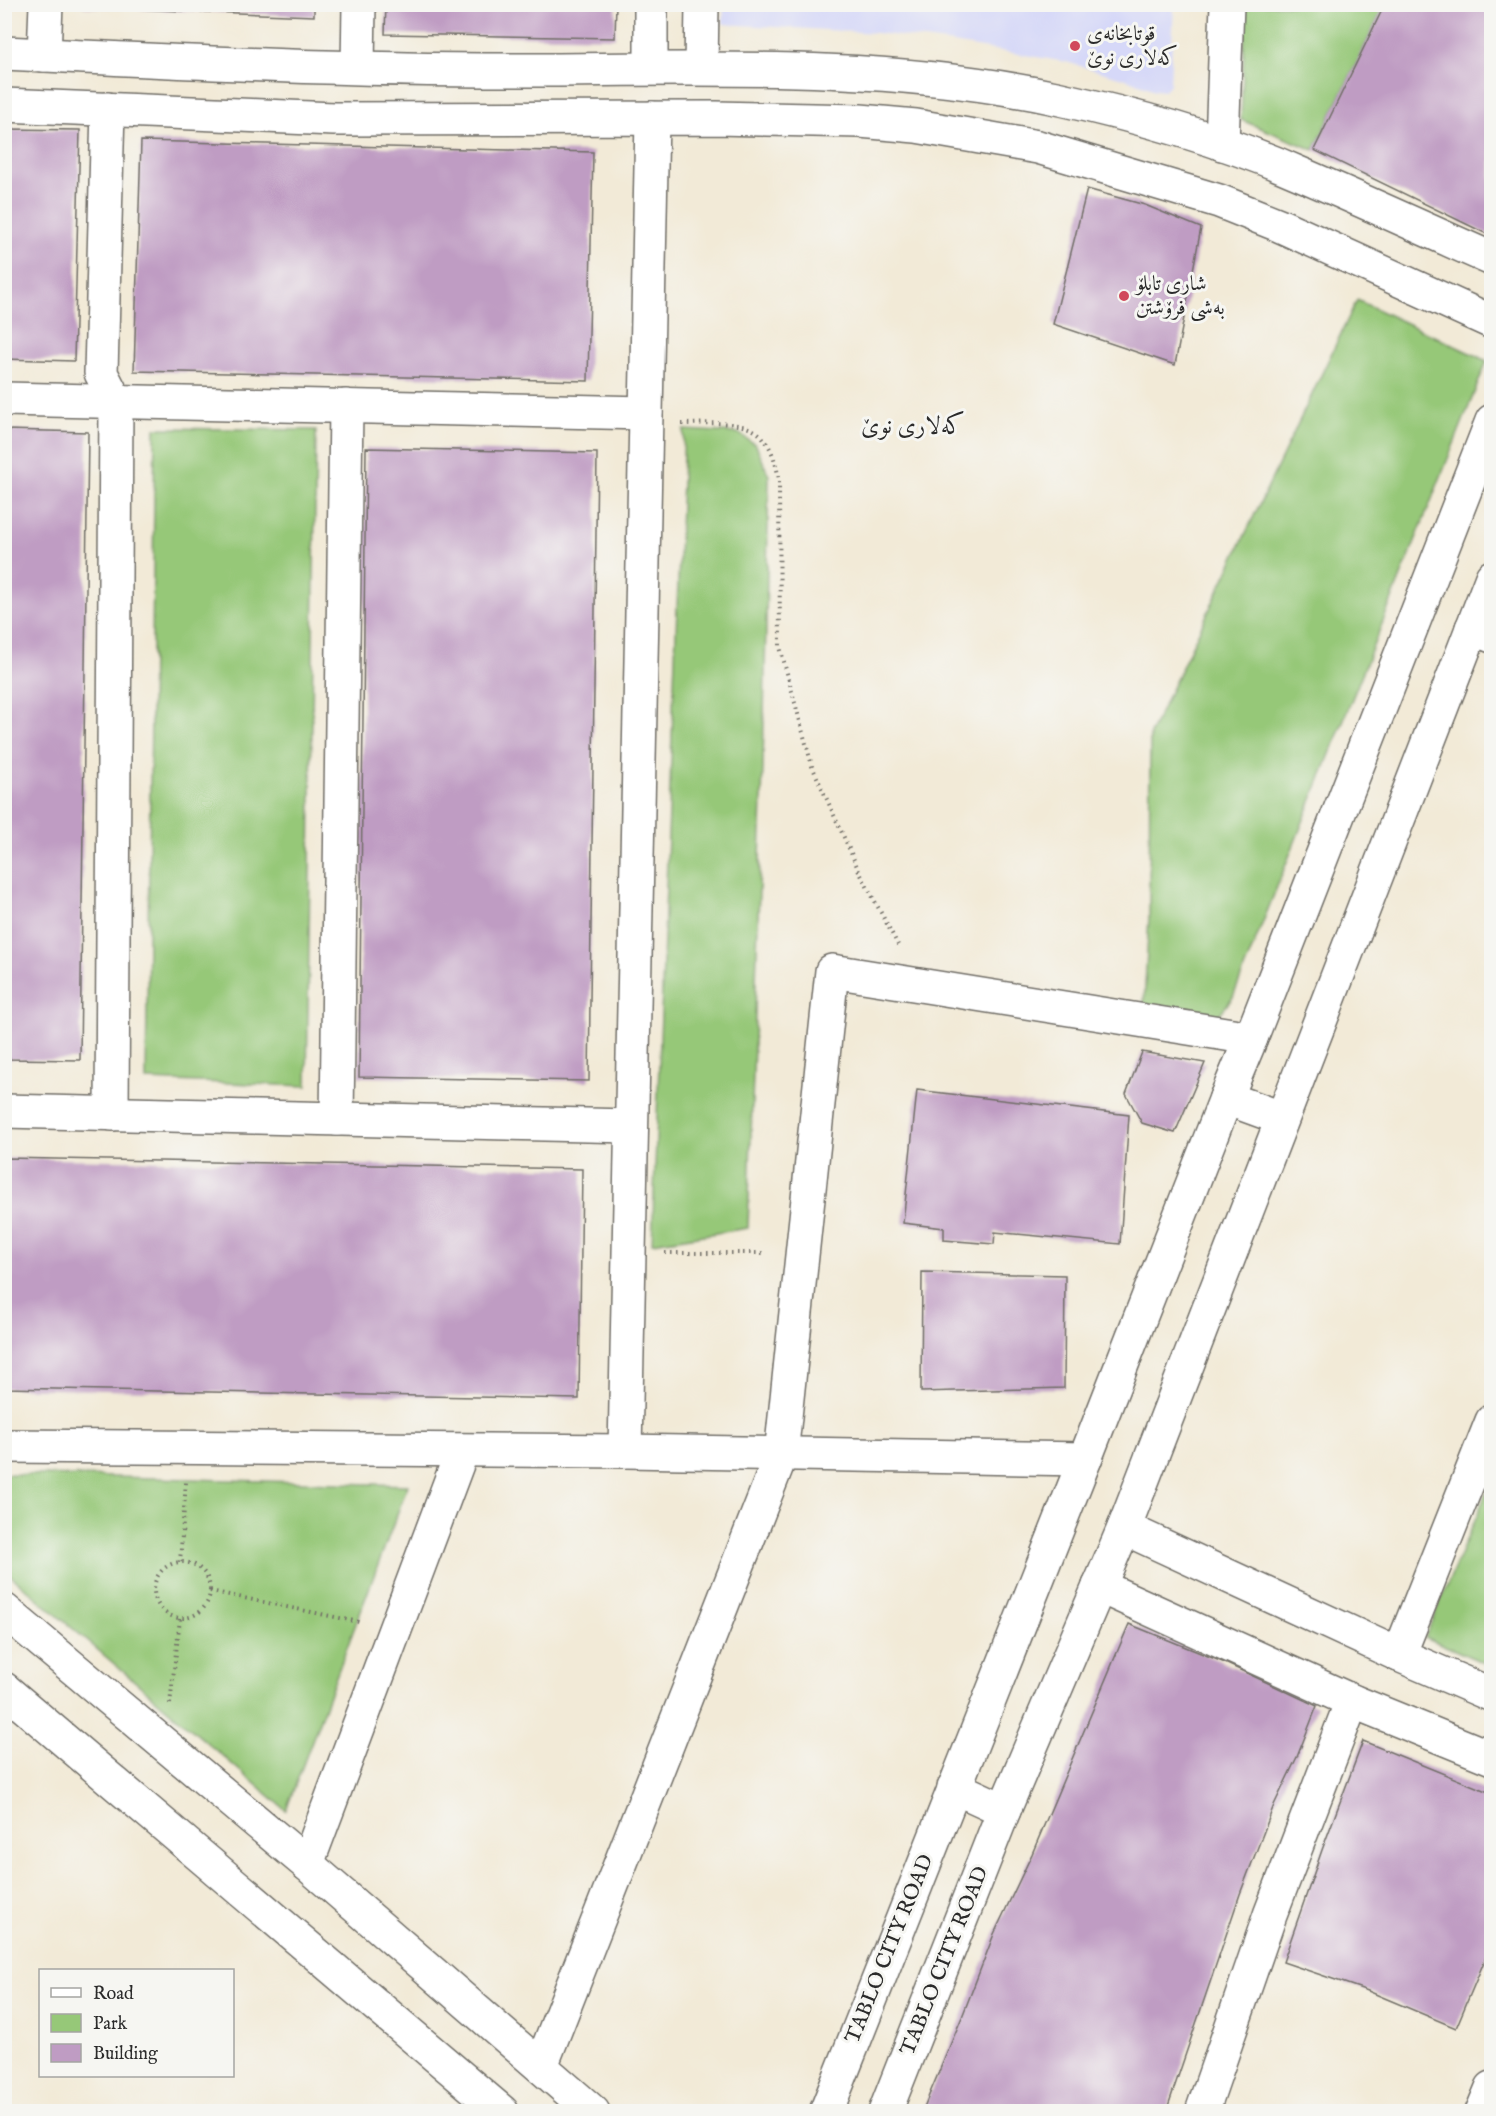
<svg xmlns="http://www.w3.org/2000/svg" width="1496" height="2116" font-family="'IM FELL English',Amiri,serif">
  <rect width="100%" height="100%" fill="#f6f6f2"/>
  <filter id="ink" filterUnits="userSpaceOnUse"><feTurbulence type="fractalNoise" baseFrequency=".0167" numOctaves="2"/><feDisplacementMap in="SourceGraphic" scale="12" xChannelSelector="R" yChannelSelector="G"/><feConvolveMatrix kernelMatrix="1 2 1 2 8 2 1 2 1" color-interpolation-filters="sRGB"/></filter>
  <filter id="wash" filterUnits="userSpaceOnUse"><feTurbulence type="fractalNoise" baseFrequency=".008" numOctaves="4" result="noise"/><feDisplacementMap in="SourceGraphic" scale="24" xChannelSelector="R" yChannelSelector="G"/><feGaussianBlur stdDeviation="1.35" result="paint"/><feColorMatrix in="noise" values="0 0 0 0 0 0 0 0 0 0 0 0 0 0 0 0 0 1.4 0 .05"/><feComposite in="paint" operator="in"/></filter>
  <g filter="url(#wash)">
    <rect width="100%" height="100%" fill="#f2ead7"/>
    <!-- built -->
    <polygon fill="#d6d8f8" points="724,5 1174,5 1170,84 1165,91 1155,90 1126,79 1066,62 947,42 877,33 723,24"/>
    <!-- green -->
    <g fill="#96c878" stroke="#607a52" stroke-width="1.5">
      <polygon points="1246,5 1385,5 1314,150 1241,120"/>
      <polygon points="1357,300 1487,361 1233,997 1212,1024 1144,1004 1149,916 1150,734"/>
      <polygon points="155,428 316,430 307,1086 146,1080"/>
      <polygon points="684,430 738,433 756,445 769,476 763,767 748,1228 652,1243"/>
      <polygon points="5,1474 408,1485 286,1810 5,1571"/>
      <polygon points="1491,1482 1492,1666 1491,1666 1425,1637"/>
    </g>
    <g id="blocks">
      <!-- building -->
      <g fill="#bf9cc3">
        <rect x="4" y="4" width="6" height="14"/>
        <polygon points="84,4 314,4 314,16 83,7"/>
        <polygon points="386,4 616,4 615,38 385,34"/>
        <polygon points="1385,4 1491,4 1491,236 1314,150"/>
        <polygon points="4,129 80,130 74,361 4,359"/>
        <polygon points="141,141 593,152 588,381 134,371"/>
        <polygon points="1087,189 1145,205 1201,228 1175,365 1053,324"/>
        <polygon points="5,430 88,432 80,1060 5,1059"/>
        <polygon points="366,448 597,453 589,1081 359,1077"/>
        <polygon points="1142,1052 1205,1063 1175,1133 1142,1123 1126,1094"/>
        <polygon points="917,1090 1129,1115 1120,1244 995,1232 994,1244 944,1240 944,1228 903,1223"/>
        <polygon points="4,1158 582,1169 579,1399 4,1388"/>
        <polygon points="922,1272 1065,1275 1064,1388 921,1392"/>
        <polygon points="1129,1624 1225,1663 1317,1706 1297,1757 1274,1805 1240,1894 1166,2112 922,2112 962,2017 994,1934 1032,1854"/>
        <polygon points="1363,1741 1491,1793 1491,1945 1456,2028 1368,1991 1283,1962 1322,1850"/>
      </g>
    </g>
  </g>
  <g filter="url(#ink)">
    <use href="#blocks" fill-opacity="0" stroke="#716e67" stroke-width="1.5"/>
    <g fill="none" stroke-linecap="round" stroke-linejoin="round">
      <defs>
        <g id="minor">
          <polyline points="44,55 46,4"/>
          <polyline points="358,67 359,4"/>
          <polyline points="651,68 651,4"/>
          <polyline points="701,68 702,4"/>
          <polyline points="108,109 101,373 116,402 112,1114"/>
          <polyline points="1222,144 1227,4"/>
          <polyline points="4,399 646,413"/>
          <polyline points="1472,628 1492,636"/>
          <polyline points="4,1111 631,1126"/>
          <polyline points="337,1119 346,406"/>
          <polyline points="4,1446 625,1451 1085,1459"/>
          <polyline points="625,1451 652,118"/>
          <polyline points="1124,1528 1399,1655 1492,1695"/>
          <polyline points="1099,1586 1352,1701 1492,1758"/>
          <polyline points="1399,1655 1492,1421"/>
          <polyline points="307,1864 462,1451"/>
          <polyline points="541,2066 781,1455 832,971 1251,1038"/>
          <polyline points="1202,2112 1270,1915 1352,1701"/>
          <polyline points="1482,2112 1492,2088"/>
        </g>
        <g id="tertiary">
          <path d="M4 53C182 62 361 71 539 70 711 69 887 62 1056 98 1138 116 1219 138 1296 172 1362 200 1426 230 1492 259"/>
          <polyline points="4,105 334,119 716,118 860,121 916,126 1038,147 1219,201 1279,225 1492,322"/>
          <polyline points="1226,1098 1281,1118"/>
          <polyline points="4,1610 307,1864 593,2112"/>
          <polyline points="4,1689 502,2112"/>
          <polyline points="954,1787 1004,1810"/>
          <polyline points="826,2112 1085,1459 1226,1098 1251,1038 1492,421"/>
          <polyline points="885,2112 1004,1810 1124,1528 1492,577"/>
        </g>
      </defs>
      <!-- minor casing -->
      <use href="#minor" stroke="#716e67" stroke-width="36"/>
      <!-- tertiary casing -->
      <use href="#tertiary" stroke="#716e67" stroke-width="36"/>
      <!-- path -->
      <g stroke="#716e67" stroke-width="4" stroke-dasharray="1.5 4.5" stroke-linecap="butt">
        <path d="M682 424C706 424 749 418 764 439 773 450 776 465 779 479L780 647 812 766 859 871 898 945"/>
        <polyline points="665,1253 766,1253"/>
        <circle cx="182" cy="1590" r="28"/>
        <polyline points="180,1562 186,1482"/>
        <polyline points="210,1591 359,1622"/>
        <polyline points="170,1704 180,1619"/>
      </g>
      <!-- minor -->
      <use href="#minor" stroke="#fff" stroke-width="33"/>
      <!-- tertiary -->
      <use href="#tertiary" stroke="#fff" stroke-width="33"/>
    </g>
  </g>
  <!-- markers -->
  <g fill="#d1495b" stroke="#f6f6f2" stroke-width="2">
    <circle cx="1075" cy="46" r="6"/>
    <circle cx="1124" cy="296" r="6"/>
  </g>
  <g text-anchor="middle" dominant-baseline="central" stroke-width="6" stroke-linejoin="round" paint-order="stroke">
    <!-- poi labels -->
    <g font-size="21" fill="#2b2b2b" stroke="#f6f6f2" text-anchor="start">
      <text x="1087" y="34">قوتابخانەی<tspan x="1087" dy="24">کەلاری نوێ</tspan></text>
      <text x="1136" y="284">شاری تابلۆ<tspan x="1136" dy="24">بەشی فرۆشتن</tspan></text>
    </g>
    <!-- street labels -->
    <g font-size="21" fill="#2b2b2b" stroke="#f6f6f2">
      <text transform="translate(890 1949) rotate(-68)">TABLO CITY ROAD</text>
      <text transform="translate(945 1961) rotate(-68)">TABLO CITY ROAD</text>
    </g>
    <!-- quarter labels -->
    <g font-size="24" fill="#2b2b2b" stroke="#f6f6f2">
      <text x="913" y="426">کەلاری نوێ</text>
    </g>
  </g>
  <!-- margin -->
  <rect width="1496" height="2116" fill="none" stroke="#f6f6f2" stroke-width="24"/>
  <!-- legend -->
  <rect x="39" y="1969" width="195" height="108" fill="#f6f6f2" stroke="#a5a5a2" stroke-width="1.5"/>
  <rect x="51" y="1988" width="30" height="9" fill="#ffffff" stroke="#a5a5a2" stroke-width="1.5"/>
  <text x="93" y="1999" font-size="18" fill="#2b2b2b">Road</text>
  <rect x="51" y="2014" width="30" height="18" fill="#96c878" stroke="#a5a5a2" stroke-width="1.5"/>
  <text x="93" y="2029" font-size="18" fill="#2b2b2b">Park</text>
  <rect x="51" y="2044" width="30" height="18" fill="#bf9cc3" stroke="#a5a5a2" stroke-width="1.5"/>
  <text x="93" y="2059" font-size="18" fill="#2b2b2b">Building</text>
</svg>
